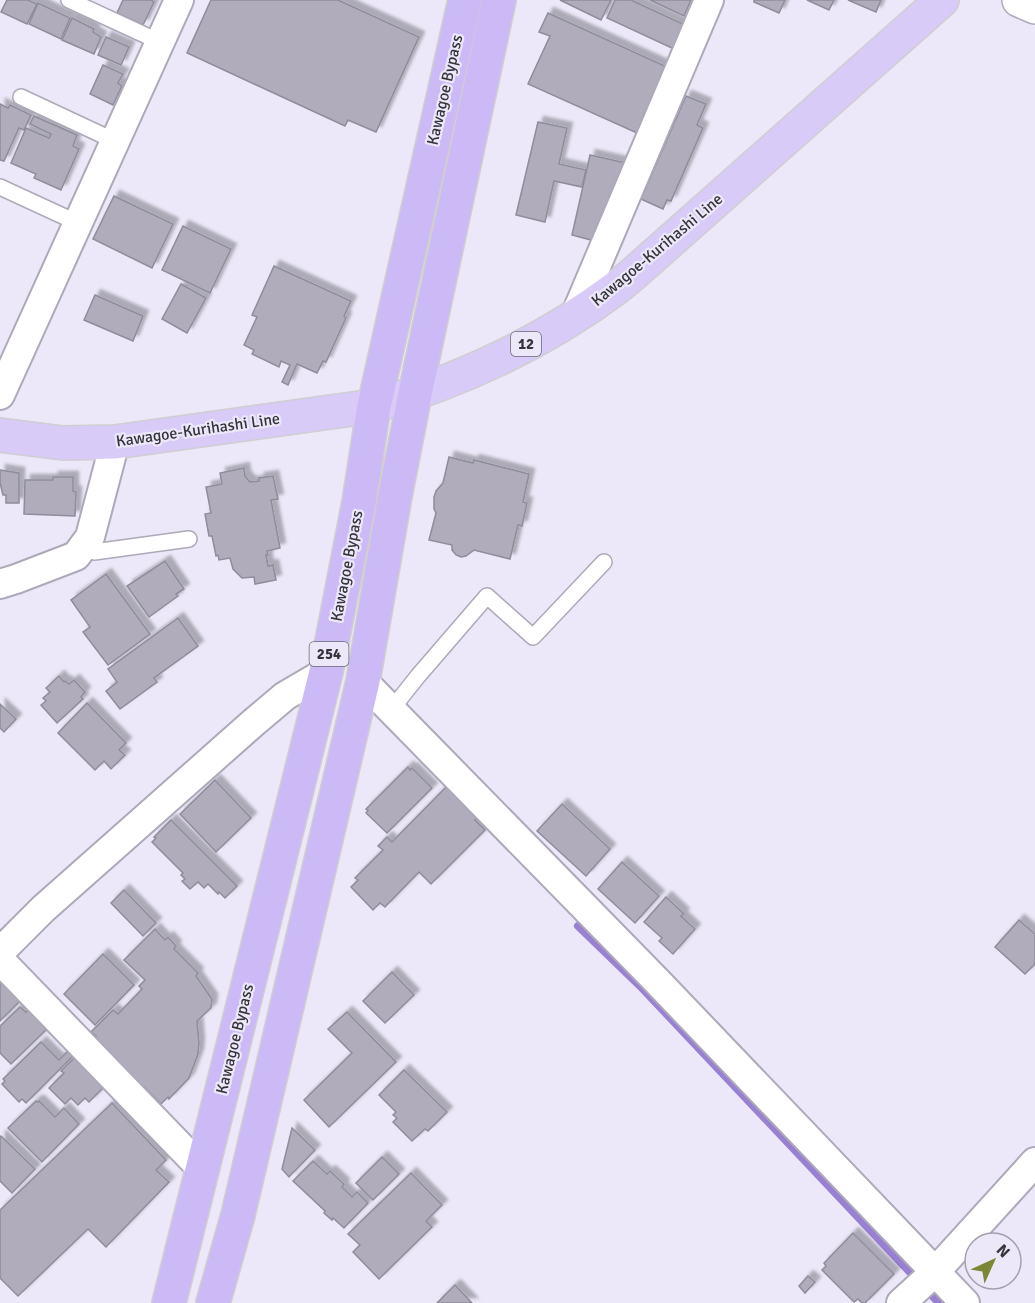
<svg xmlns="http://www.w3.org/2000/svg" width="1035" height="1303" font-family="Signika,sans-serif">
  <defs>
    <filter id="shadow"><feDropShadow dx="5.5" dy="-5.5" stdDeviation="1.5" flood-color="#0004"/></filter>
  </defs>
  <rect width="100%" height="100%" fill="#ece8f9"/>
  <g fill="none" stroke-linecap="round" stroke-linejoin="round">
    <!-- stream -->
    <polyline stroke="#9880d2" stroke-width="8" points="578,926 643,989 939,1303"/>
  </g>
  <!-- building -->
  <g fill="#b0acbc" stroke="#8f8c9b" stroke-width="1.5" filter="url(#shadow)">
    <polygon points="7,0 28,0 37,4 27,24 1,12"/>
    <polygon points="123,0 151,0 154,2 143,25 117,13"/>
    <polygon points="211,0 338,0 419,37 376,132 348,120 345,126 187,53"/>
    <polygon points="560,0 611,0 601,20"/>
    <polygon points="615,0 631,0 685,25 674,49 607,18"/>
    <polygon points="650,0 691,0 684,16"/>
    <polygon points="754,0 785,0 779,13 754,2"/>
    <polygon points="807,0 834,0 829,10"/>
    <polygon points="848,0 881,0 876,12"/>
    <polygon points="38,3 70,18 61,39 29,24"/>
    <polygon points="548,13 667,67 637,133 528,84 550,36 539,32"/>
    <polygon points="72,18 94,29 93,32 101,37 94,54 62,40"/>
    <polygon points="106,37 129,47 121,65 98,55"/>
    <polygon points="103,65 123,74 118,83 122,86 113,105 90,94"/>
    <polygon points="686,96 706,104 697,125 703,128 671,201 667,200 663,209 641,199"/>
    <polygon points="0,104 8,108 10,105 31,115 24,130 19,128 4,161 0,160"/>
    <polygon points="34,116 77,135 73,146 79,149 61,190 34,178 36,174 11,163 26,128 49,138 51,134 30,124"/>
    <polygon points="538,122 567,128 559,164 586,170 582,187 554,181 545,222 516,215"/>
    <polygon points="590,155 626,163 591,240 572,235"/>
    <polygon points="114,196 173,224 152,268 93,239"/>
    <polygon points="183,226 231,249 210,293 162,270"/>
    <polygon points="274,266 351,301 344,316 346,318 326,362 323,361 317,373 297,364 288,385 282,382 290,365 281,361 279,367 252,354 254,350 244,345 257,317 252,315"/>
    <polygon points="181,284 206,298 187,333 162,319"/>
    <polygon points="95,295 143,316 133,341 84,320"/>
    <polygon points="449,457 473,463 474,460 529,474 523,502 527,503 522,526 518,525 510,559 474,550 466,556 461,557 456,555 452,550 452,545 429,540 436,513 434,509 434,497 436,491 443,483"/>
    <polygon points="244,468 245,476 250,482 259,481 259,478 273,476 278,499 271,500 280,548 267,551 268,555 266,555 268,566 273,565 276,580 255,584 254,577 242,578 233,569 230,558 219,560 218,555 216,556 212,536 209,536 205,514 211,513 206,487 222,484 220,473"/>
    <polygon points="0,470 19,473 19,503 6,503 6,495 3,495 0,483"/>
    <polygon points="53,477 73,477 73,491 76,492 75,516 24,514 25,480 53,480"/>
    <polygon points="165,561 184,589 176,594 178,596 149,617 127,586"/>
    <polygon points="106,574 150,634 108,665 83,632 90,627 71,600"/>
    <polygon points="178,618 198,646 154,678 157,682 120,709 106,691 117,682 108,669"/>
    <polygon points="59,676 64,682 65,681 69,684 74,680 85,692 81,697 83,699 57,723 41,705 46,701 43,698 50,692 46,688"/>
    <polygon points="87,703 126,743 119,750 125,755 111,769 104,761 95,770 58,733"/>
    <polygon points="0,704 16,719 4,732 0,728"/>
    <polygon points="408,767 410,770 412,768 432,788 387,833 366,813 368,810 366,809"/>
    <polygon points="215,780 251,818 216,852 180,814"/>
    <polygon points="446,787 478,818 475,820 485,830 431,884 419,872 385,907 380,903 373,910 351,887 358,880 355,878 383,850 378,846 387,837 392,842"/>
    <polygon points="562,804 610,849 586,876 537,831"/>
    <polygon points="171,820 237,886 225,898 219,892 218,894 208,884 204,888 198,882 190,889 182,881 185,879 181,875 183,873 152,842 156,838 154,837"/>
    <polygon points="622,862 659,896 635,923 598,889"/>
    <polygon points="124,890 156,923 143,936 111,903"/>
    <polygon points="666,897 684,914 681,916 695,929 673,954 659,941 662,938 644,922"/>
    <polygon points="1019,920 1035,934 1035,964 1025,974 995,947"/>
    <polygon points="155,929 165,940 168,937 176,946 174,949 198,973 196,976 212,999 211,1008 197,1021 199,1043 198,1054 189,1078 169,1099 168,1097 161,1104 144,1087 142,1088 93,1039 96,1036 91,1032 113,1010 118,1014 142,989 139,986 145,980 124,960"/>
    <polygon points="103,954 134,985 95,1025 64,994"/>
    <polygon points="392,972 414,995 385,1023 363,1001"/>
    <polygon points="0,975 23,998 0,1021"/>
    <polygon points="20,1007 26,1012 29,1010 49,1027 11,1064 0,1053 0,1026"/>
    <polygon points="347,1012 396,1062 329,1127 304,1100 352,1053 328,1029"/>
    <polygon points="41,1042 59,1060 69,1050 74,1055 26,1103 22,1099 19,1102 2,1084 5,1081 3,1079"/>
    <polygon points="77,1055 104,1087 89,1102 85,1098 78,1105 71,1098 65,1104 49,1088 64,1073 61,1071"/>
    <polygon points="404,1070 447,1112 428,1131 425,1129 412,1141 393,1122 397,1118 393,1115 396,1112 379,1095"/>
    <polygon points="36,1101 37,1102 39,1101 55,1117 64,1108 79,1124 42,1162 8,1128"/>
    <polygon points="112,1103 166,1160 156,1170 169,1182 106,1247 88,1229 18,1296 0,1278 0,1210"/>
    <polygon points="292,1128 315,1150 289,1177 282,1169"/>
    <polygon points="1,1136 35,1169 12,1193 0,1181 0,1137"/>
    <polygon points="382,1157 399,1174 373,1200 356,1183"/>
    <polygon points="313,1161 327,1174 330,1171 344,1184 342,1187 352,1197 357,1192 368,1203 344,1228 333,1218 332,1220 324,1213 325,1211 293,1181"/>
    <polygon points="411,1173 442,1205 426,1221 432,1227 379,1279 353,1252 360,1245 348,1234"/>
    <polygon points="853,1233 894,1274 865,1303 862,1303 858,1299 854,1302 822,1270 826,1266 824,1263"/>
    <polygon points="808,1276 815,1282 805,1293 799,1286"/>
    <polygon points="455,1285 472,1303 437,1303"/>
  </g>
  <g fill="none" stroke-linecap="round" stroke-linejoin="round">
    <defs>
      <g id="service">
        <polyline points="69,0 160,42"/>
        <polyline points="21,97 115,141"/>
        <polyline points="0,187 78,223"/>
        <polyline points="82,548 94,552 189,539"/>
        <polyline points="391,710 418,676 487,596 533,637 604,562"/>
      </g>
      <g id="minor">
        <polyline points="575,316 709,0"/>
        <polyline points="0,395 179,0"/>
        <polyline points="0,584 16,579 76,556 90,537 115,442"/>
        <polyline points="363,681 655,979 965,1303"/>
        <polyline points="0,952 43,909 253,723 285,696 326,672"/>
        <polyline points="0,960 202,1169"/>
        <polyline points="901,1303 935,1272 1035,1162"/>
      </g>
      <polyline id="tertiary" points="1019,0 1035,7"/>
      <path id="primary" d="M0 435 63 443 115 442 374 406C460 381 544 342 616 288 631 277 644 264 658 252L942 0"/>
      <g id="trunk">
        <polyline points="169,1303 326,672 359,502 374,406 465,0"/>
        <polyline points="213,1303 238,1215 363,681 395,496 415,394 499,0"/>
      </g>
    </defs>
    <!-- service casing -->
    <use href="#service" stroke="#ada9b9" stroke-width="18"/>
    <!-- minor casing -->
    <use href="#minor" stroke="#ada9b9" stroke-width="32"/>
    <!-- tertiary casing -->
    <use href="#tertiary" stroke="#ada9b9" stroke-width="36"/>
    <!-- primary casing -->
    <use href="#primary" stroke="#cfced0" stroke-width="36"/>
    <!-- trunk casing -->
    <use href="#trunk" stroke="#cfced0" stroke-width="36"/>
    <!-- service -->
    <use href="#service" stroke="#fff" stroke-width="15"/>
    <!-- minor -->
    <use href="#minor" stroke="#fff" stroke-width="28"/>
    <!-- tertiary -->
    <use href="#tertiary" stroke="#fff" stroke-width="33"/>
    <!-- primary -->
    <use href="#primary" stroke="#d8cbf8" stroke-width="33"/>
    <!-- trunk -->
    <use href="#trunk" stroke="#cbbaf6" stroke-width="33"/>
  </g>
  <g text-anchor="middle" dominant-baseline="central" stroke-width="4.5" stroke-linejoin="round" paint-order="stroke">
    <!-- shield labels -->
    <g fill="#ece8f9" stroke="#6c6a73" stroke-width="1.5">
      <rect x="511" y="332" width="30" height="24" rx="4.5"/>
      <rect x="309.5" y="642" width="39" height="24" rx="4.5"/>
    </g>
    <g font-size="15" font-weight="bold" fill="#35343a">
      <text x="526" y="344">12</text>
      <text x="329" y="654">254</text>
    </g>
    <!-- street labels -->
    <g font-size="16" fill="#35343a" stroke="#ece8f9">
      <text transform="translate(445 90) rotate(-77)">Kawagoe Bypass</text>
      <text transform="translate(657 250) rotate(-40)">Kawagoe-Kurihashi Line</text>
      <text transform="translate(198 430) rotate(-8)">Kawagoe-Kurihashi Line</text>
      <text transform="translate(347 566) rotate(-79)">Kawagoe Bypass</text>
      <text transform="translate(235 1039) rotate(-76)">Kawagoe Bypass</text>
    </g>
  </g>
  <!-- north arrow -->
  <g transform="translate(993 1261) rotate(45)"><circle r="28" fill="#ece8f9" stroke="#a3a0ad" stroke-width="1.5"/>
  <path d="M0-4.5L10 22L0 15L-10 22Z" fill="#7b8734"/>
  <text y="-9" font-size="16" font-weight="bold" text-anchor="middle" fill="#35343a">N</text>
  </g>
</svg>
